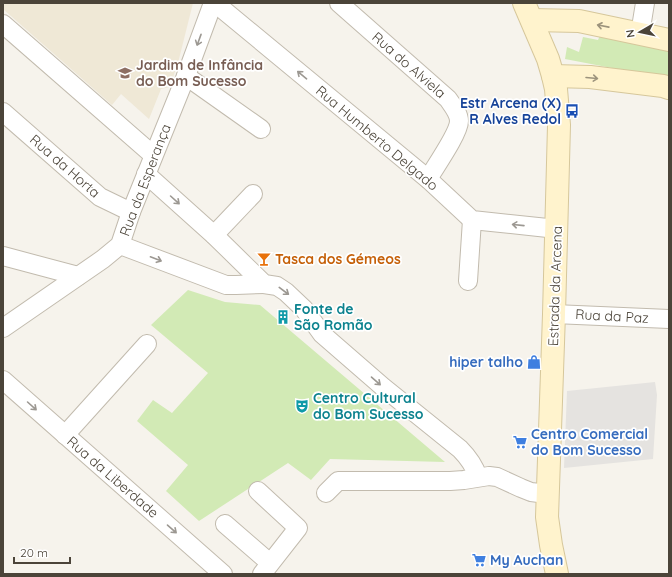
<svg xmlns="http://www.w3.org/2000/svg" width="672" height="577" font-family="Quicksand,sans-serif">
  <rect width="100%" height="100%" fill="#f6f3ec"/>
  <!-- education -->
  <polygon fill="#efe8d6" points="3,3 193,3 179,59 170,87 161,89 149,119 121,94 112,105 3,9"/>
  <!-- green -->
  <g fill="#d2eab5">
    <polygon points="601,33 669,45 669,84 638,73 565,59 567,47 579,52 583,37 598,40"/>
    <polygon points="188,290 225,302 260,305 445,462 330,459 311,480 288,463 199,521 166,491 188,465 137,421 153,400 172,413 208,373 151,325"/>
  </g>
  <!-- parking -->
  <polygon fill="#e5e3e0" points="655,382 657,395 653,459 564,468 567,391"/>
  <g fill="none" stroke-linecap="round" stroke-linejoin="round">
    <defs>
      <g id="street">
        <polyline points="215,3 428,179 472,220 557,229"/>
        <path d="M339 3 448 99C452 105 459 113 459 121 459 133 435 167 428 179"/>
        <polyline points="3,24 153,155"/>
        <polyline points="640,34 645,3"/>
        <polyline points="186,76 261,129"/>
        <polyline points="3,112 100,197 131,212"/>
        <path d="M146 174 214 235 264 284 277 286 286 292 304 309 322 334 383 387 460 449C469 458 474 465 478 477"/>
        <polyline points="214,235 253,194"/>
        <polyline points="120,245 226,285 236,285 264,284"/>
        <polyline points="3,256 78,276"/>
        <polyline points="468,281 472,220"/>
        <polyline points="554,314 669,319"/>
        <polyline points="3,328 103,259 120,245 131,212 186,76 213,3"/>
        <polyline points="3,380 223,574"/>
        <polyline points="65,435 147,344"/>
        <polyline points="258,491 298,528 262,574"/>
        <polyline points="326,493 338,481 450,481 464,480 489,476 497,477 521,488 531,492 547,494"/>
        <polyline points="225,524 270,563"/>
      </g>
      <g id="secondary">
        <polyline points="524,3 548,59 553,76 556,89 559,125 554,314 547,517 551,545 557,574"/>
        <polyline points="532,20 579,21 669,40"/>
        <polyline points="553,76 590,77 663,86 669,88"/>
      </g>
    </defs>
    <!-- street casing -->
    <use href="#street" stroke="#c2bbae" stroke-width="20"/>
    <!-- secondary casing -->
    <use href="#secondary" stroke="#d6c79b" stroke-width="24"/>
    <!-- street -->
    <use href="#street" stroke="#fff" stroke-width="18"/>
    <!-- secondary -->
    <use href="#secondary" stroke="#fff3cd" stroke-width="22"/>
  </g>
  <!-- one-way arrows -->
  <defs><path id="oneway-shaft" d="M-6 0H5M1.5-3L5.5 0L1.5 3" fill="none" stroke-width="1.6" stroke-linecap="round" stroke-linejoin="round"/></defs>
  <g stroke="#9c937c">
    <use href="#oneway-shaft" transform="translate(603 26) rotate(-169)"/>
    <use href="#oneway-shaft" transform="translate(592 78) rotate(5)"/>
  </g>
  <g stroke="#9c9892">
    <use href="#oneway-shaft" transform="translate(199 40) rotate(110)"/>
    <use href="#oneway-shaft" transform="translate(302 75) rotate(-140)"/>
    <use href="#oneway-shaft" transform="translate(175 200) rotate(42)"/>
    <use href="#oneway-shaft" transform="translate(518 225) rotate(-174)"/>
    <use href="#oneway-shaft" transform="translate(156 259) rotate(21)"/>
    <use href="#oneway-shaft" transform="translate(284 291) rotate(37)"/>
    <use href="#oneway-shaft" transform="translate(376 381) rotate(41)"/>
    <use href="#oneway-shaft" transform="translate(32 406) rotate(42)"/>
    <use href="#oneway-shaft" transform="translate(172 529) rotate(41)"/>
  </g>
  <!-- icons -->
  <defs>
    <symbol id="school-bare" viewBox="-9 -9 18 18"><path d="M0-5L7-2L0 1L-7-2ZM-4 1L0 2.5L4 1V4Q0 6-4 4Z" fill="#8d6e63" stroke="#fff" stroke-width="2.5" paint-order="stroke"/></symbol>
    <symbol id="bus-bare" viewBox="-9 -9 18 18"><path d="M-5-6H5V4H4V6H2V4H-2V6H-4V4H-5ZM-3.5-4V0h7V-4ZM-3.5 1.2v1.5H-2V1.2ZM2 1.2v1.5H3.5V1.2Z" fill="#1a4fb4" stroke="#fff" stroke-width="2.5" paint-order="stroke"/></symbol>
    <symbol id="bar-bare" viewBox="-9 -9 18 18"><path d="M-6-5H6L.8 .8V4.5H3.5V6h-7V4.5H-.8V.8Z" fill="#e8710a" stroke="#fff" stroke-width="2.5" paint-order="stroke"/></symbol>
    <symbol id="building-bare" viewBox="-9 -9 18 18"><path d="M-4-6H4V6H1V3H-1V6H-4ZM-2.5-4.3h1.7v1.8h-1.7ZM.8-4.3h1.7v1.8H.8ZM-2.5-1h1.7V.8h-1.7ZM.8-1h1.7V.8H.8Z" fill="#0f9aa8" stroke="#fff" stroke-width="2.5" paint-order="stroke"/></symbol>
    <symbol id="shop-bare" viewBox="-9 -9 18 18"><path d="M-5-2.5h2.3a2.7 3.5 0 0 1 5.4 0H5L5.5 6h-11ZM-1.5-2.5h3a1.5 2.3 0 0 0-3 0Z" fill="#3f7fe0" stroke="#fff" stroke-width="2.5" paint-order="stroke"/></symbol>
    <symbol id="theatre-bare" viewBox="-9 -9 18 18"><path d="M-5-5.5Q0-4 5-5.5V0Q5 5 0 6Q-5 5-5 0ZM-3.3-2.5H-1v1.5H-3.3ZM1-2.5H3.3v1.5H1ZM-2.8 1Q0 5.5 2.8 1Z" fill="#0f9aa8" stroke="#fff" stroke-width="2.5" paint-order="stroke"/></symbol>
    <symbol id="supermarket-bare" viewBox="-9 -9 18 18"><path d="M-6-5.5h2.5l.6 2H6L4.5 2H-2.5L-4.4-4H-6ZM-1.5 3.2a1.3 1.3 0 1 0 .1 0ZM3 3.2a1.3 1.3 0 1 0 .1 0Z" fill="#3f7fe0" stroke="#fff" stroke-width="2.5" paint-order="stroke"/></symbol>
  </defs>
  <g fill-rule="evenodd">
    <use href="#school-bare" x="115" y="63" width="20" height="20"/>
    <use href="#bus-bare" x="562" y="101" width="20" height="20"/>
    <use href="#bar-bare" x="254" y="249" width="20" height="20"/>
    <use href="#building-bare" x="273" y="307" width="20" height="20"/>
    <use href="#shop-bare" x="524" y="352" width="20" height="20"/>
    <use href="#theatre-bare" x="292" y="396" width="20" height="20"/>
    <use href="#supermarket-bare" x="510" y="432" width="20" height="20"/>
    <use href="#supermarket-bare" x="469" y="550" width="20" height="20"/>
  </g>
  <g text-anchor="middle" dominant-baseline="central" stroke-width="3.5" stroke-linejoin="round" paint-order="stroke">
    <!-- education labels -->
    <g font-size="14" font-weight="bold" fill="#785e54" stroke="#fff" text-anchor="start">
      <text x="136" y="65">Jardim de Infância<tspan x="136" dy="16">do Bom Sucesso</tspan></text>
    </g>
    <!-- street labels -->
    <g font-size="14" fill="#4b4439" stroke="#fff">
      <text transform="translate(409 65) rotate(41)">Rua do Alviela</text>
      <text transform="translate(377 138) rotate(40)">Rua Humberto Delgado</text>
      <text transform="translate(65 166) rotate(41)">Rua da Horta</text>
      <text transform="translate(145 180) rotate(-69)">Rua da Esperança</text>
      <text transform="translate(555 286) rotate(-88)">Estrada da Arcena</text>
      <text transform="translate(612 316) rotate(3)">Rua da Paz</text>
      <text transform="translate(113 477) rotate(41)">Rua da Liberdade</text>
    </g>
    <!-- transit labels -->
    <g font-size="14" font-weight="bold" fill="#164399" stroke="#fff" text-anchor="end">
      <text x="561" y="103">Estr Arcena (X)<tspan x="561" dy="16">R Alves Redol</tspan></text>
    </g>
    <!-- food labels -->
    <g font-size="14" font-weight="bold" fill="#c56008" stroke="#fff" text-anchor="start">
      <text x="275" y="259">Tasca dos Gémeos</text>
    </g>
    <!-- culture labels -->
    <g font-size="14" font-weight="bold" fill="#0d838f" stroke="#fff" text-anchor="start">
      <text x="294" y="309">Fonte de<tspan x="294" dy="16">São Romão</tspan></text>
      <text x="313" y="398">Centro Cultural<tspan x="313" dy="16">do Bom Sucesso</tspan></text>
    </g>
    <!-- shop labels -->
    <g font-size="14" font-weight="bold" fill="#366cbe" stroke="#fff" text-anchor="start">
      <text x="523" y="362" text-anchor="end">hiper talho</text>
      <text x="531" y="434">Centro Comercial<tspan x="531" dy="16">do Bom Sucesso</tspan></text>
      <text x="490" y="560">My Auchan</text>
    </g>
  </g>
  <!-- border -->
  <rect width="672" height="577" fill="none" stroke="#4b4439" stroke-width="8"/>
  <!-- north arrow -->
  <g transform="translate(640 32) rotate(261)" stroke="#ffffff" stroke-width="3" paint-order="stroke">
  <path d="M0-3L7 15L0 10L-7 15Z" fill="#4b4439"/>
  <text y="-6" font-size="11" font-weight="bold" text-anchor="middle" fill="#4b4439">N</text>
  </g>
  <!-- scale -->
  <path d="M14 557v6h56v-6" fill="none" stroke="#4b4439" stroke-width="2"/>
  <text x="20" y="557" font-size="12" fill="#4b4439" stroke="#ffffff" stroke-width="3" paint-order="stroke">20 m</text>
</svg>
